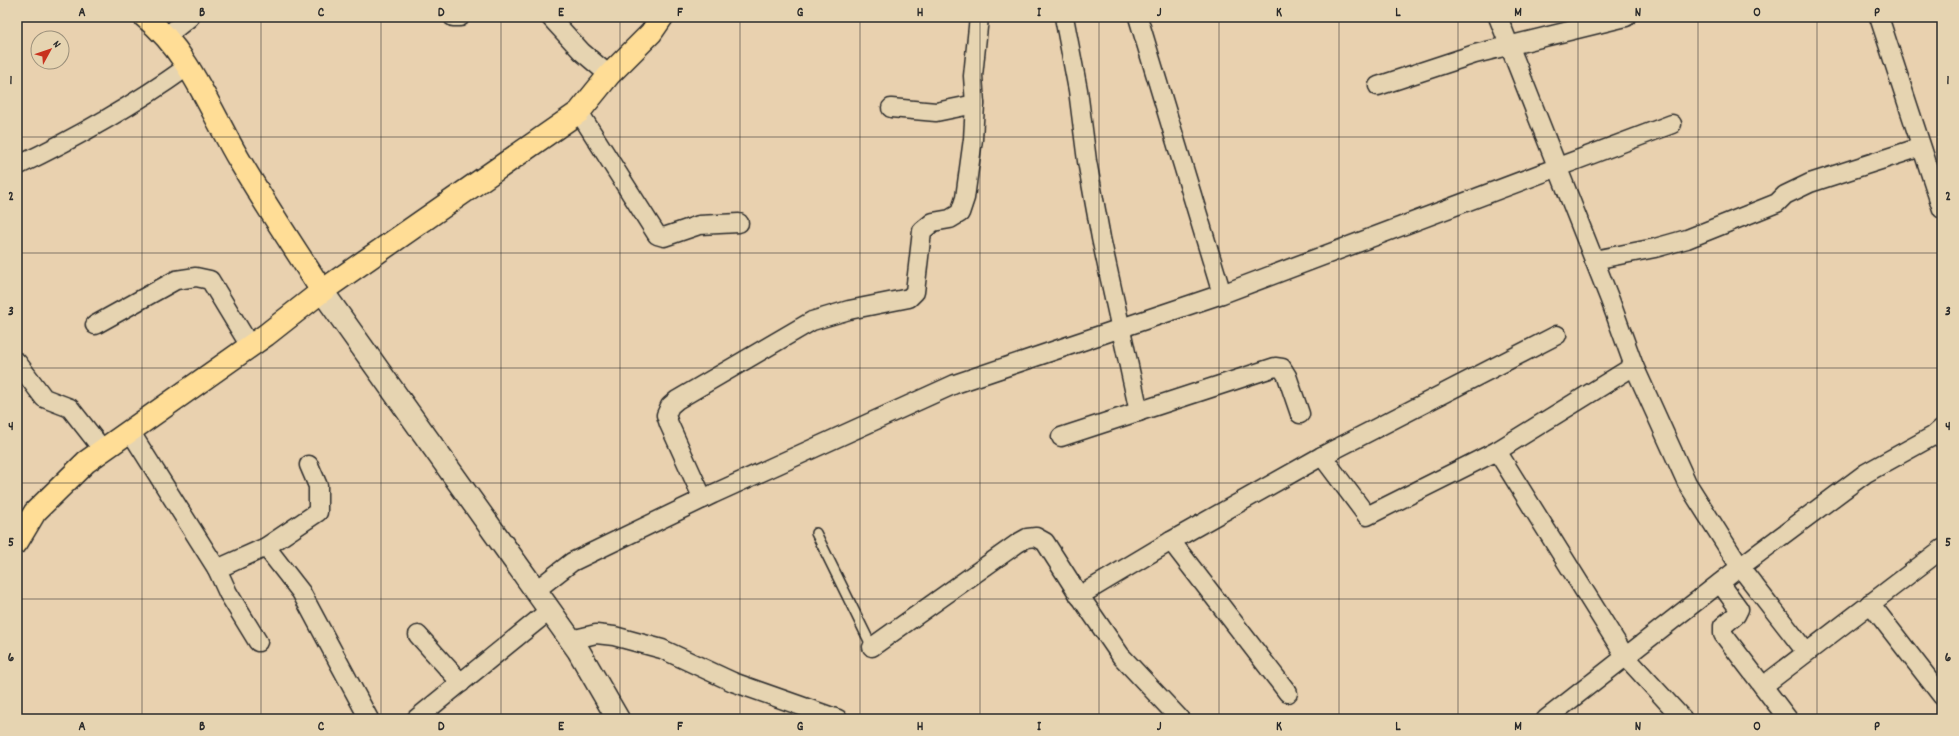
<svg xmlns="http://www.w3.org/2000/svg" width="1959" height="736" font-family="Dekko,sans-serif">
  <rect width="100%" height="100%" fill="#e9d1af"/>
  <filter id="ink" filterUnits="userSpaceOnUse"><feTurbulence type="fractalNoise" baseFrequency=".025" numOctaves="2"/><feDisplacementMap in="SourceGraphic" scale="8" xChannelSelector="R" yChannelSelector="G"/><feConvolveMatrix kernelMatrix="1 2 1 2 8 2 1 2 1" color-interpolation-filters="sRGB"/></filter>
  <g filter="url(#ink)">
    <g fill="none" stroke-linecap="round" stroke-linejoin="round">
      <defs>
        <polyline id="service" points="816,533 872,647"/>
        <g id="minor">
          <polyline points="453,17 460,17"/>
          <polyline points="550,17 582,52 609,75"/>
          <polyline points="1064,17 1078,90 1087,161 1101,238 1139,412"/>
          <polyline points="1138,17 1222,294"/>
          <polyline points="1498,17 1610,300 1634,366 1687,483 1740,567 1806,652"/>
          <polyline points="1879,17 1942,209"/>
          <polyline points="165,37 190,17"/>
          <polyline points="1378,86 1475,54 1626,17"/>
          <polyline points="891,108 936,112 975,104"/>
          <polyline points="579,112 657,235 664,237 699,225 739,223"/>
          <path d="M17 166C76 138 134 105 187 67"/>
          <polyline points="1594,260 1655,248 1687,239 1777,203 1785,195 1810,183 1921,147"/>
          <polyline points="95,325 176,280 196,277 210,280 250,346"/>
          <polyline points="17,362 44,398 70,408 103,450"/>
          <polyline points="1634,366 1497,451 1625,656 1683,719"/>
          <polyline points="130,431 217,569 228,593 258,642"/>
          <polyline points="1061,437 1275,367 1282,368 1287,376 1300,414"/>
          <polyline points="1322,456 1367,516 1497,451"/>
          <polyline points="703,499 669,424 666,415 670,406 677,400 812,321 849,310 909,298 915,292 922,231 933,222 950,219 960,213 965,198 973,139 975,104 973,76 979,17"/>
          <polyline points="1171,541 1288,693"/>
          <polyline points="266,547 301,592 369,719"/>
          <polyline points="217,569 266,547 318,512 318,486 309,465"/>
          <polyline points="1720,583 1739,609 1736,615 1723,626 1723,634 1788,719"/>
          <polyline points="536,590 572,562 713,494 955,384 1222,294 1672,124"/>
          <polyline points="1079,596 1171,541 1322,456 1557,335"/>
          <polyline points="1870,603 1942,696"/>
          <polyline points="418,635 461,683"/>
          <polyline points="571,640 596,634 614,636 662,649 733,682 838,719"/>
          <polyline points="872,647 1018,543 1027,538 1036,537 1045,542 1077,592 1121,656 1180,719"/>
          <polyline points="1763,686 1942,549"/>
          <polyline points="416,719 550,610"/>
          <polyline points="1546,719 1740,567 1866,473 1933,436 1942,428"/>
        </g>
        <polyline id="secondary" points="322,291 578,650 618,719"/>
        <g id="primary">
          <path d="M145 17C189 52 210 110 238 158 264 203 294 247 322 291"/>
          <polyline points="17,542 35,512 86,462 266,335 322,291 579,112 609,75 651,33 662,17"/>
        </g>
      </defs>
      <!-- service casing -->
      <use href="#service" stroke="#2b2b2b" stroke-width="12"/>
      <!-- minor casing -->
      <use href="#minor" stroke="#2b2b2b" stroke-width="21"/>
      <!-- secondary casing -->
      <use href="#secondary" stroke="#2b2b2b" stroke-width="25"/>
      <!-- primary casing -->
      <use href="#primary" stroke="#2b2b2b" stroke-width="25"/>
      <!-- service -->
      <use href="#service" stroke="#e6d4b1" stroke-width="9"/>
      <!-- minor -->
      <use href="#minor" stroke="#e6d4b1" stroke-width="18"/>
      <!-- secondary -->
      <use href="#secondary" stroke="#e6d4b1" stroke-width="22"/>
      <!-- primary -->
      <use href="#primary" stroke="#ffdd96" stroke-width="22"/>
    </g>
  </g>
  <!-- grid -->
  <path fill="none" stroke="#2b2b2b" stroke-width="1" stroke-opacity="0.55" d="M142 17V719M261 17V719M381 17V719M501 17V719M620 17V719M740 17V719M860 17V719M980 17V719M1099 17V719M1219 17V719M1339 17V719M1458 17V719M1578 17V719M1698 17V719M1817 17V719M17 137H1942M17 253H1942M17 368H1942M17 483H1942M17 599H1942"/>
  <!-- margin -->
  <rect width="1959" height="736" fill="none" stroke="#e6d4b1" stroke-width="44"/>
  <!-- north arrow -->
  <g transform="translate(50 50) rotate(50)"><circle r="19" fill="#e6d4b1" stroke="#9b907b"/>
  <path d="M0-3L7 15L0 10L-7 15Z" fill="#c8321e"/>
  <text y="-6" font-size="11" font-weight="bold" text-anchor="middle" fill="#2b2b2b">N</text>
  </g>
  <rect x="22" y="22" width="1915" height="692" fill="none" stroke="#2b2b2b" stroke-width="1.5"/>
  <g font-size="13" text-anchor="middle" font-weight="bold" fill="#2b2b2b">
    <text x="82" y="16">A</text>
    <text x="202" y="16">B</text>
    <text x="321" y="16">C</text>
    <text x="441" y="16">D</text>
    <text x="561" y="16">E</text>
    <text x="680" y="16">F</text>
    <text x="800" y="16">G</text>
    <text x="920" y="16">H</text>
    <text x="1039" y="16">I</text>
    <text x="1159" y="16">J</text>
    <text x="1279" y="16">K</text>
    <text x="1398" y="16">L</text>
    <text x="1518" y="16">M</text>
    <text x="1638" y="16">N</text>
    <text x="1757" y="16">O</text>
    <text x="1877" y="16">P</text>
    <text x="11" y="84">1</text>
    <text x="1948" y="84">1</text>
    <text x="11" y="200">2</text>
    <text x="1948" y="200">2</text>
    <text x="11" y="315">3</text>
    <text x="1948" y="315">3</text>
    <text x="11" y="430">4</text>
    <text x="1948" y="430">4</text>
    <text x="11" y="546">5</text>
    <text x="1948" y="546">5</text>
    <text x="11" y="661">6</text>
    <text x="1948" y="661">6</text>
    <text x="82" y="730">A</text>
    <text x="202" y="730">B</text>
    <text x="321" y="730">C</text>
    <text x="441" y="730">D</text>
    <text x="561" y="730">E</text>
    <text x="680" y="730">F</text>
    <text x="800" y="730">G</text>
    <text x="920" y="730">H</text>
    <text x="1039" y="730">I</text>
    <text x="1159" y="730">J</text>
    <text x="1279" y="730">K</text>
    <text x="1398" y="730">L</text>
    <text x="1518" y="730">M</text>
    <text x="1638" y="730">N</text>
    <text x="1757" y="730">O</text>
    <text x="1877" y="730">P</text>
  </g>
</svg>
